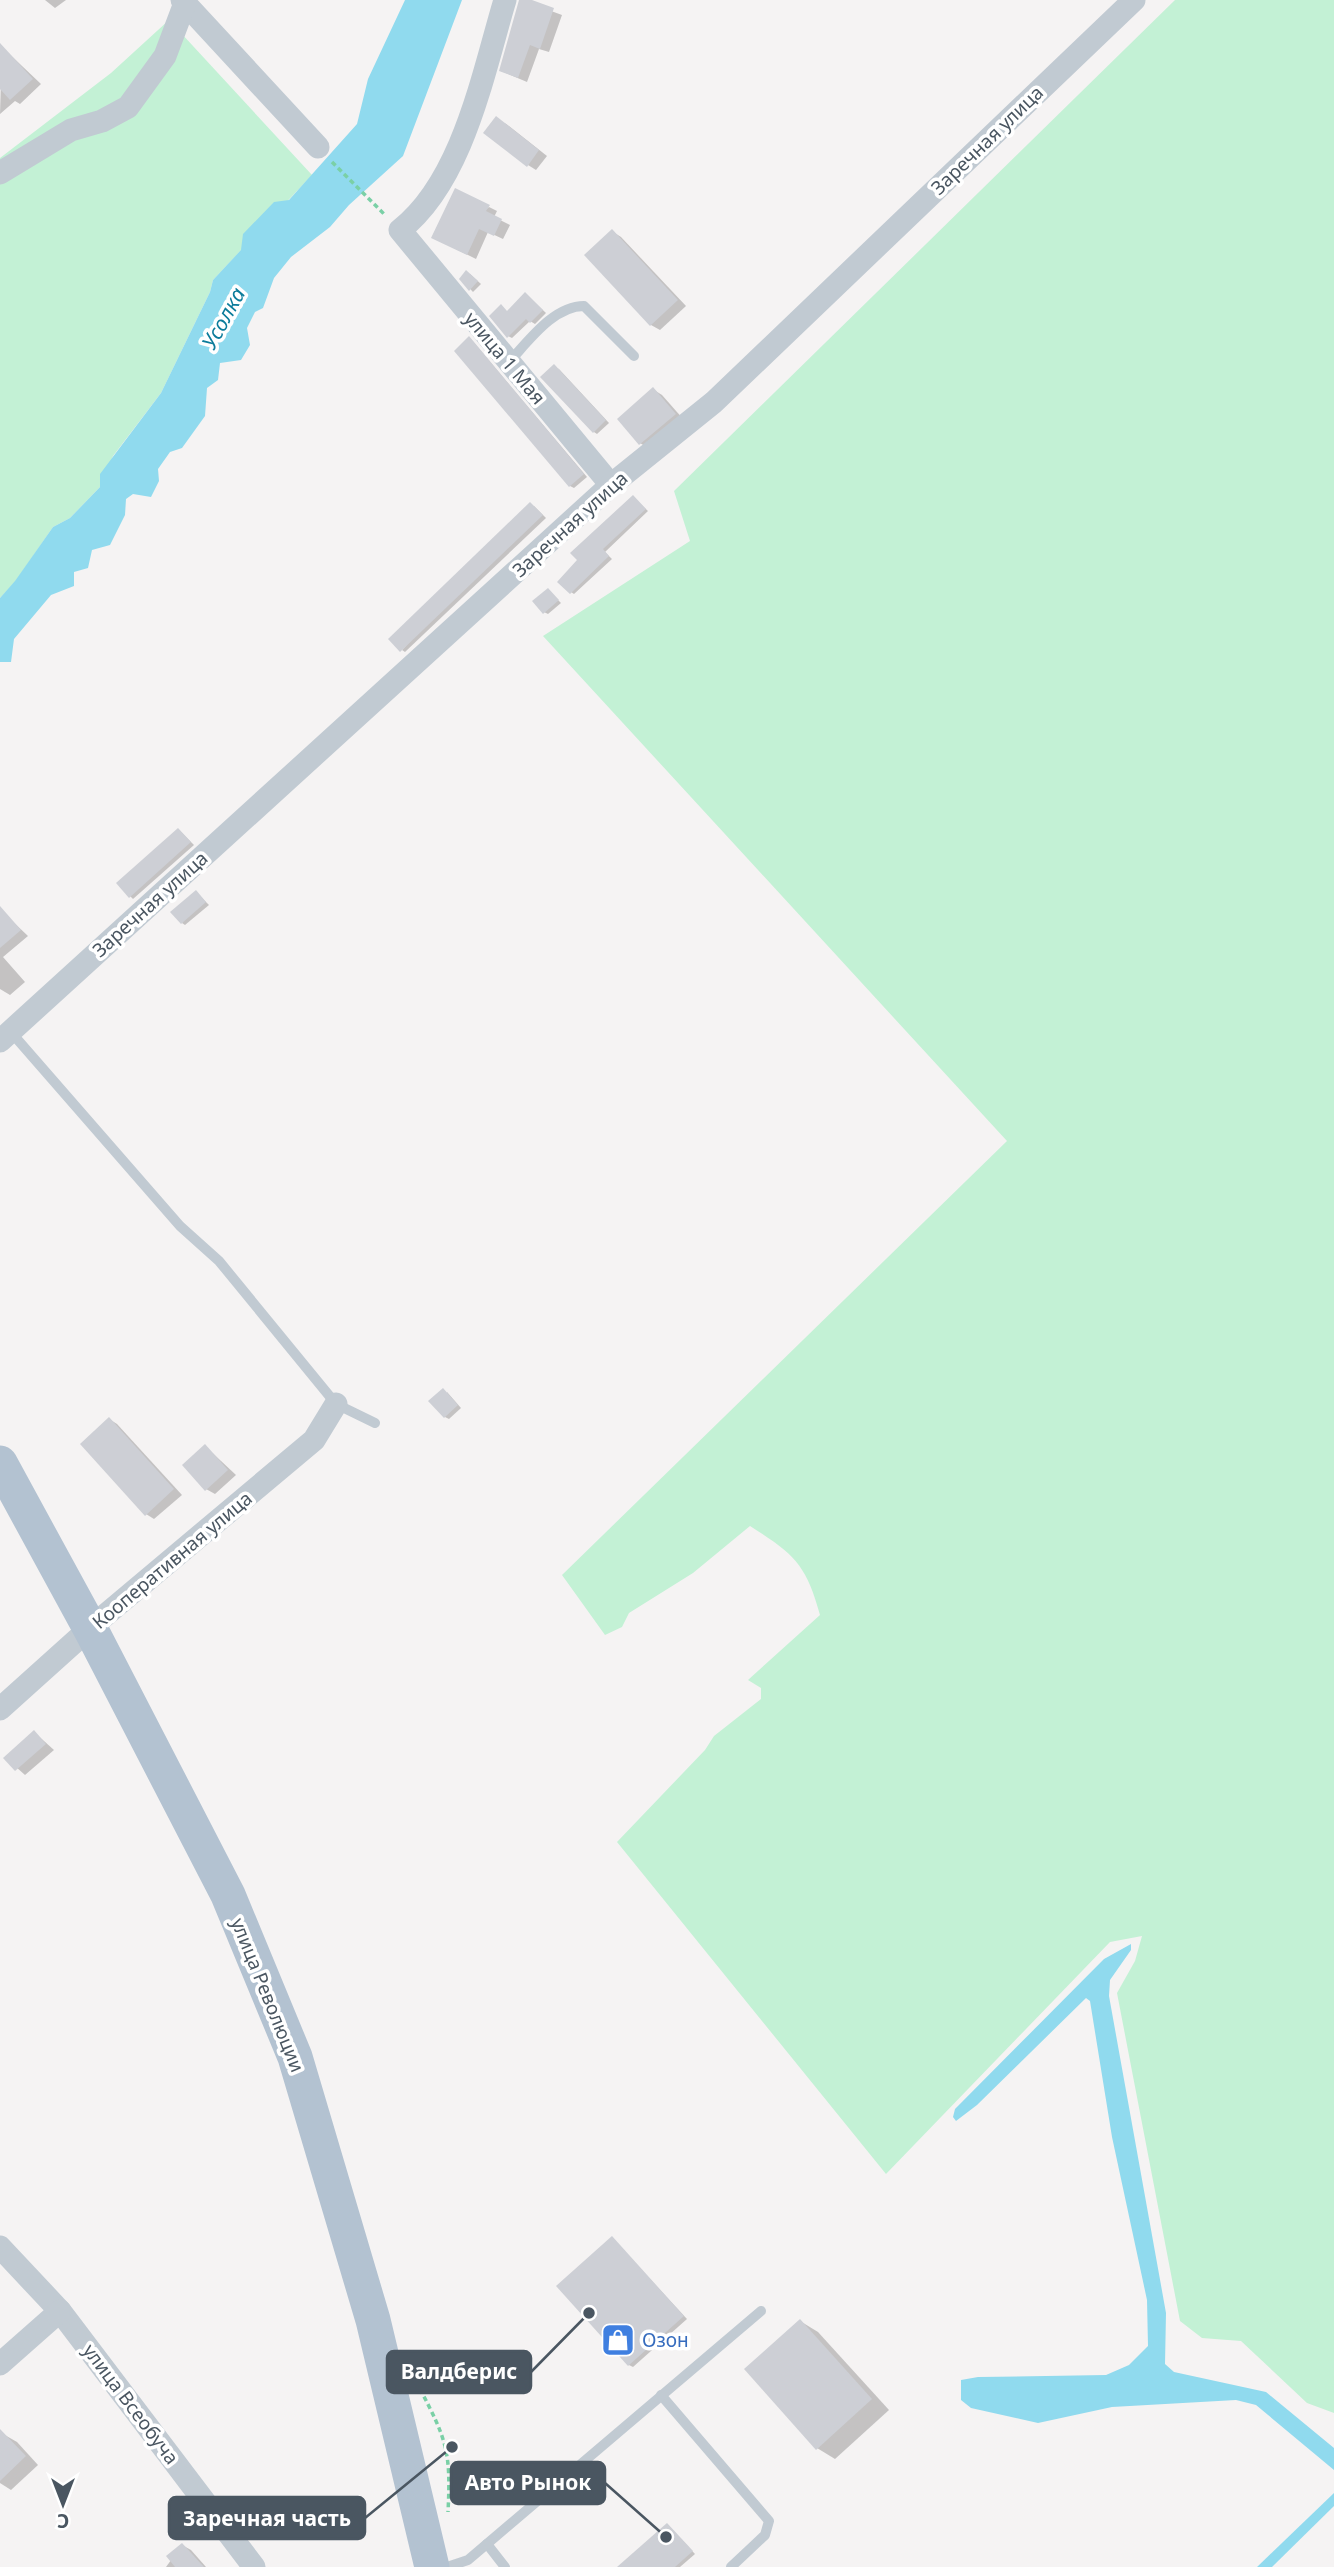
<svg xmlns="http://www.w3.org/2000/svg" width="1334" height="2567" font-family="'Noto Sans',sans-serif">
  <rect width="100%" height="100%" fill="#f5f3f3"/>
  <!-- grass -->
  <g fill="#c3f1d5">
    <path d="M1175 0H1334V2413L1307 2403 1241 2341 1202 2338 1180 2321 1117 1993 1135 1961 1142 1936 1110 1942 886 2174 617 1842 705 1750 714 1736 761 1699V1688L748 1680 820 1615C806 1564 794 1554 750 1526L693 1573 629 1613 622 1627 605 1635 562 1575 1007 1141 543 636 690 541 674 491Z"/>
    <polygon points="169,20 312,175 213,280 210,292 161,393 113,456 100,487 70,518 53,527 15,582 0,598 0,158 111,73"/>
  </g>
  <!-- water -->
  <g fill="#90daee">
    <polygon points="405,0 462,0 403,156 349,205 330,227 291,257 274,278 263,308 255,312 247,328 250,345 241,360 220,363 218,380 207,388 205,416 182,448 170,452 158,469 159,481 151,497 133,494 126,499 125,515 110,545 92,550 88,568 74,572 74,586 51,595 14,639 11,662 0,662 0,598 15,581 53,527 70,518 100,487 100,474 161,393 210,292 213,280 241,250 243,234 274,202 289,200 357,124 368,79"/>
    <polygon points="1131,1944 1131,1950 1110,1980 1109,1996 1166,2313 1165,2364 1174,2372 1266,2392 1334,2448 1334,2470 1256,2405 1236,2400 1112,2407 1038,2423 971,2408 961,2400 961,2380 978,2377 1106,2375 1129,2365 1148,2346 1147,2300 1112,2137 1090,2001 1086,1998 977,2105 956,2121 953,2117 955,2109 1104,1959"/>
    <polygon points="1334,2493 1334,2506 1272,2567 1257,2567"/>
  </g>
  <!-- shadow -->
  <g fill="#0003">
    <polygon points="45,0 66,0 55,8"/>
    <polygon points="521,0 562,15 549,52 539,49 527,82 501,71"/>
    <polygon points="2,47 41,84 20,104 15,101 0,114"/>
    <polygon points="505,123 547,156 536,170 528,165"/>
    <polygon points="489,207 497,211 494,217 510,225 503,239 488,232 476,259 442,242"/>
    <polygon points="613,232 621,237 686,306 660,330 651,325 587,255"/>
    <polygon points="470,274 481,284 473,292 461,279"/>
    <polygon points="529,297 546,313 535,324 530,321 512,338 508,336 508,312"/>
    <polygon points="470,338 587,477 574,488 570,486"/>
    <polygon points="558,368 609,423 597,434 594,432"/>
    <polygon points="654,390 662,395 684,420 648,448 640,443"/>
    <polygon points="633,497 648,511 605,552 612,559 574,594 571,592"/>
    <polygon points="534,506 546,518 405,652 402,650"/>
    <polygon points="548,590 561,603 548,614 544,612"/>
    <polygon points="179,830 194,845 133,899 130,896"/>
    <polygon points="196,892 209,905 185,925 182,923"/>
    <polygon points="9,918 28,936 3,957 25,982 10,995 0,989 0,926"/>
    <polygon points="447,1392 461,1408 449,1419 445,1417"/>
    <polygon points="109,1419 117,1424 182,1495 154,1519 146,1514"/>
    <polygon points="205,1446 236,1475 215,1494 206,1489"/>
    <polygon points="34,1732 54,1750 25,1775 6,1758"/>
    <polygon points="612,2238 687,2319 633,2367 629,2365"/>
    <polygon points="800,2321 818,2332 889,2410 835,2459 817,2448"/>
    <polygon points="3,2434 17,2442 38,2465 11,2490 0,2483 0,2436"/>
    <polygon points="668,2525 695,2554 680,2567 619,2567"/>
    <polygon points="182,2545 191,2550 206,2567 166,2567"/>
  </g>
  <!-- building -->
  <g fill="#cdcfd5">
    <polygon points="519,0 532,0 554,8 540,49 530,45 518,78 499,71"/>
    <polygon points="0,43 33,79 10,100 0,89"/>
    <polygon points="496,116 539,150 527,167 483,133"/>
    <polygon points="455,188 490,205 486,211 502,219 494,236 479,229 467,255 431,238"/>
    <polygon points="612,229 678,300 650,326 584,255"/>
    <polygon points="466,270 478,281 469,291 459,279"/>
    <polygon points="525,292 543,310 530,323 526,319 507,338 489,316 501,304 507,311"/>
    <polygon points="469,336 584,474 569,487 454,351"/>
    <polygon points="554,364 606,420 593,433 540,377"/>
    <polygon points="653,387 676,414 639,445 617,419"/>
    <polygon points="633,495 646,509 603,549 609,556 570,594 557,582 577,560 570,553"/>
    <polygon points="530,502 543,515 400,652 388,639"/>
    <polygon points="548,588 559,600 543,614 532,601"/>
    <polygon points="178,828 191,842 129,898 116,883"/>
    <polygon points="196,890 206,902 181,924 170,912"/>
    <polygon points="0,906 21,930 0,948"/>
    <polygon points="443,1388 458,1405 444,1418 428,1401"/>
    <polygon points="109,1417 174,1489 145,1516 80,1444"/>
    <polygon points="205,1444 228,1470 205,1491 182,1465"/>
    <polygon points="34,1730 46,1744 15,1771 3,1758"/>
    <polygon points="612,2236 684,2316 628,2366 556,2286"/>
    <polygon points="800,2319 872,2399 816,2450 744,2369"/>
    <polygon points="0,2429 26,2456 0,2481"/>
    <polygon points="667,2523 693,2551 675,2567 617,2567"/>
    <polygon points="182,2543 204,2567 175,2567 166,2556"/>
  </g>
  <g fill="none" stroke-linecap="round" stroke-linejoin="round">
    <!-- path -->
    <g stroke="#7ad0a6" stroke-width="3.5" stroke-dasharray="5 3.5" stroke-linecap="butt">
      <polyline points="332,162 386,216"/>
      <path d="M420 2389C447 2440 451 2453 448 2512"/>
    </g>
    <!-- lane -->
    <g stroke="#c1cad2" stroke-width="10">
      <path d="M508 363C528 342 553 306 584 306L634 356"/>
      <polyline points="10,1031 180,1226 219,1261 336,1404 375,1423"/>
      <polyline points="661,2395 769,2521 765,2535 731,2567"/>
      <polyline points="487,2544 505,2567"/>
      <polyline points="447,2567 468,2560 761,2311"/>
    </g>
    <!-- street -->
    <g stroke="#c1cad2" stroke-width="23">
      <polyline points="182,0 318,147"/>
      <path d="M505 0C483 73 463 181 400 230L611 485"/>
      <polyline points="0,173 71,130 102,121 128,107 165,56 185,3"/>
      <polyline points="0,1041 611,485 714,402 1134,0"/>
      <polyline points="0,1709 90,1628 314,1440 336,1404"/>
      <polyline points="0,2247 60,2311 254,2567"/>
      <polyline points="0,2364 60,2311"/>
    </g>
    <!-- primary -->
    <polyline stroke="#b3c2d1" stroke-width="35" points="0,1463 90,1628 228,1895 295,2057 373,2320 432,2567"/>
  </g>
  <!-- icons -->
  <defs>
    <symbol id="shop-square" viewBox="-11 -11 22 22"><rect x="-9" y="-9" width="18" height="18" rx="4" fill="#3f7fe0" stroke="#fff"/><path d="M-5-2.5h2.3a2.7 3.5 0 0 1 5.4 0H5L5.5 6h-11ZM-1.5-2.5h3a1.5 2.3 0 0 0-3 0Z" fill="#fff"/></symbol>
  </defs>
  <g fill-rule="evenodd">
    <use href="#shop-square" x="599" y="2321" width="38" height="38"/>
  </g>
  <g text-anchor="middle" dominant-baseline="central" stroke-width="7" stroke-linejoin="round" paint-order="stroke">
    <!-- street labels -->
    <g font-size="19" fill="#4a5661" stroke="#fff">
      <text transform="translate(987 140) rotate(-44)">Заречная улица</text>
      <text transform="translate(505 358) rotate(50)">улица 1 Мая</text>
      <text transform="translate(570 524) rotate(-42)">Заречная улица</text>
      <text transform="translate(150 904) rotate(-42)">Заречная улица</text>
      <text transform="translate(172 1560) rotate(-40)">Кооперативная улица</text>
      <text transform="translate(268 1995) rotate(68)">улица Революции</text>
      <text transform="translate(131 2404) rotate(53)">улица Всеобуча</text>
    </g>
    <!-- shop labels -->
    <g font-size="19" fill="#366cbe" stroke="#fff" text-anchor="start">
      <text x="642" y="2340">Озон</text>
    </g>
    <!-- water labels -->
    <g font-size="21" font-style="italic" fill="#0c7c9b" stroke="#fff">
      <text transform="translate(223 318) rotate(-61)">Усолка</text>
    </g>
  </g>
  <!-- callouts -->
  <path fill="none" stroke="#4a5661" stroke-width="2.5" d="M589 2313L531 2372M666 2537L605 2483M452 2447L365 2518"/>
  <g fill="#4a5661" stroke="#fff" stroke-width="2.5">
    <circle cx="589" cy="2313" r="7"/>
    <circle cx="666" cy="2537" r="7"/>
    <circle cx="452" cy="2447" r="7"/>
  </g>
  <g fill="#4a5661" stroke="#4a5661" stroke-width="2.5">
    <rect x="387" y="2351" width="144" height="42" rx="7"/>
    <rect x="451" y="2462" width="154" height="42" rx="7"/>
    <rect x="169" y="2497" width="196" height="42" rx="7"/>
  </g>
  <g font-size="21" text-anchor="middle" font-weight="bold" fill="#fff">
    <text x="459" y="2379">Валдберис</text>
    <text x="528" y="2490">Авто Рынок</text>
    <text x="267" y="2526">Заречная часть</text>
  </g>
  <!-- north arrow -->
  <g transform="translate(63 2504) rotate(180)" stroke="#ffffff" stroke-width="5" paint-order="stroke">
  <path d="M0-5L12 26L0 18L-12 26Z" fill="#4a5661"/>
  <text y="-10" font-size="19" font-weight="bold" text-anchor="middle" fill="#4a5661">С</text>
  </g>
</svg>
